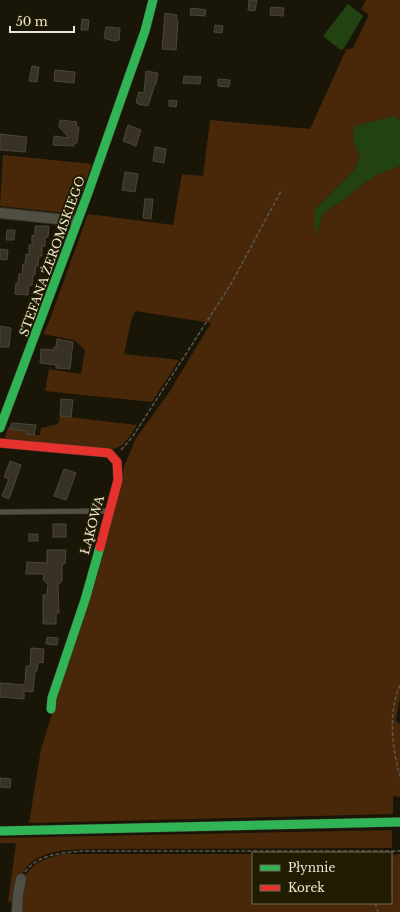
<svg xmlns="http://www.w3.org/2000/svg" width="400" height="912" font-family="'Libre Baskerville',serif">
  <rect width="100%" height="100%" fill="#191608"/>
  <!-- green -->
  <g fill="#492809">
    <polygon points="366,0 400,0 400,120 394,116 355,126 357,150 360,158 353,171 314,211 317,235 322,215 376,175 400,166 400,699 396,718 397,723 400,723 400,797 395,796 393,796 393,814 29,823 41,749 57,699 124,467 136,438 168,394 211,323 135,311 131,321 124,354 179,360 152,402 45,391 49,369 81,374 85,350 74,340 43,334 49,322 88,214 173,225 182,174 203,176 210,120 310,129 346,50 353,48 369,15 361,9"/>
    <polygon points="3,155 92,164 74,214 0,206"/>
    <path d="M60 416 137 425C129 437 124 448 109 450L4 440 8 428 27 431V434L40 435 41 428 58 424Z"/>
    <path d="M392 830V848L84 849C42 851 21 857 13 901L8 902 16 843H0V838Z"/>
    <path d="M65 854H253V903H391V855L400 854V912H19C23 874 24 862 65 854Z"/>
  </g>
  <!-- water -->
  <g fill="#224211">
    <polygon points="348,4 363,16 344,48 342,50 338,48 323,36"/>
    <path d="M394 116 400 120V166L376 175 322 215 316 237 314 211 353 171 360 158C356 146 350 138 355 126Z"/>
  </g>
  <!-- building -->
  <g fill="#373223" stroke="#4b463b">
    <polygon points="249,0 257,0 255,11 248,10"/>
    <polygon points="271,7 284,8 283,16 270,15"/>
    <polygon points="191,8 206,10 205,16 190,15"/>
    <polygon points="165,13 177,15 176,19 178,20 176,50 162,49"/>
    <polygon points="82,19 89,20 88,30 81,30"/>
    <polygon points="215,25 223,26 222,33 214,32"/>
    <polygon points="106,27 120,28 119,40 113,41 104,38"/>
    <polygon points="32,66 39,67 37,82 29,81"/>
    <polygon points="55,70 75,72 74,83 54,81"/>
    <polygon points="146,71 158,73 156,84 155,84 148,106 138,104 136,102 139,92 144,93"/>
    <polygon points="184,76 201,77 200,84 183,83"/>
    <polygon points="218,79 230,80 229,87 218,86"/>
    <polygon points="169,100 177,101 176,107 169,106"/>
    <polygon points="60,120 77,122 76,126 79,127 77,143 74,143 74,146 53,145 54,136 69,138 59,127"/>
    <polygon points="128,125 141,130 136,146 123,141"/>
    <polygon points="0,134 27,137 25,152 0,150"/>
    <polygon points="155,147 166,149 164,163 153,161"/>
    <polygon points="125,172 138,174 135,192 122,190"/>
    <polygon points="145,199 153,199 151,219 143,218"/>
    <polygon points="35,226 49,226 48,237 45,237 45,246 42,246 42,256 39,256 38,266 36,265 35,275 33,275 32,285 29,285 28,295 15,294 16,283 18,283 19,274 22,274 23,264 25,264 26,254 29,255 29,245 32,245 32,235 35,236"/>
    <polygon points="7,230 15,230 14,240 6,240"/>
    <polygon points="0,249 8,250 7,260 0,259"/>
    <polygon points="0,326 11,328 9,347 0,347"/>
    <polygon points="57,339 73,342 70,369 56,368 56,365 40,363 41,349 54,350 54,347 56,347"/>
    <polygon points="61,399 73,400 71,417 60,416"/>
    <polygon points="12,423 36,425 34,435 26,434 27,431 9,429"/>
    <polygon points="10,461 21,465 9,499 2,496 9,479 4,477"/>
    <polygon points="64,469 76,473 66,500 54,496"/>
    <rect x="53" y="524" width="13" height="13"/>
    <rect x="29" y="534" width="9" height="7"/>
    <polygon points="47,550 66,550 65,564 62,564 62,581 58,585 59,613 56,613 56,624 43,624 43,595 47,595 48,584 43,580 44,574 26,574 27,562 47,563"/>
    <polygon points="47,637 58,638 57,645 46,644"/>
    <polygon points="31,648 44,649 43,663 38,662 37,671 35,671 33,692 24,691 24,699 0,697 0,683 25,685 26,666 30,666"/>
    <polygon points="0,778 11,779 10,788 0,787"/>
  </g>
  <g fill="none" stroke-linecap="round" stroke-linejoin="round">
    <defs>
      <polyline id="lane" points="0,512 107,511"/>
      <g id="street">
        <polyline points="0,213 77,221"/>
        <polyline points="17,912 18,894 21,879"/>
      </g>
      <g id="fast">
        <polyline points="0,428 88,193 145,31 153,0"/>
        <polyline points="51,709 52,698 85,600 100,547"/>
        <polyline points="0,831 400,822"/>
      </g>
      <polyline id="jam" points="0,443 109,453 117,462 118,480 100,547"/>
    </defs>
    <!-- lane casing -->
    <use href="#lane" stroke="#323026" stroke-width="6"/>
    <!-- street casing -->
    <use href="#street" stroke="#323026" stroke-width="12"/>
    <!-- fast casing -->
    <use href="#fast" stroke="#323026" stroke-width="10"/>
    <!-- jam casing -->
    <use href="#jam" stroke="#323026" stroke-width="10"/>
    <!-- path -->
    <g stroke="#5a574d" stroke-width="1.5" stroke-dasharray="4 2" stroke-linecap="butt">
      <polyline points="121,450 133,436 231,284 281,191"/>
      <path d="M400 685C388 712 392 749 400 776"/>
      <polyline points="391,859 393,851"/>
      <path d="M25 872C38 854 62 853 82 851H400"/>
      <polyline points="375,903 378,912"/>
    </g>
    <!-- lane -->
    <use href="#lane" stroke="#514e44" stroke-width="5"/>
    <!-- street -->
    <use href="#street" stroke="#514e44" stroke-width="10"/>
    <!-- fast -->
    <use href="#fast" stroke="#30b455" stroke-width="9"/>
    <!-- jam -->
    <use href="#jam" stroke="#e5322d" stroke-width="9"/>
  </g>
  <g text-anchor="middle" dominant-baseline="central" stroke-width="4" stroke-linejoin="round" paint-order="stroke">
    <!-- street labels -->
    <g font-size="12" fill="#eae7d6" stroke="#211b00">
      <text transform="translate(52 256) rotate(-70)">STEFANA ŻEROMSKIEGO</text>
      <text transform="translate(92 525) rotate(-75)">ŁĄKOWA</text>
    </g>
  </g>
  <!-- legend -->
  <rect x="252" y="852" width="140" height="52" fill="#211b00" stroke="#716d56"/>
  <rect x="260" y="865" width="20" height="6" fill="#30b455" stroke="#716d56"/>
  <text x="288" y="872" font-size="12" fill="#eae7d6">Płynnie</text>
  <rect x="260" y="885" width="20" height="6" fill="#e5322d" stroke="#716d56"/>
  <text x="288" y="892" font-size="12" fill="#eae7d6">Korek</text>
  <!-- scale -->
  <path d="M10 26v6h64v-6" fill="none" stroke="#eae7d6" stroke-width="2"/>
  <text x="16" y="26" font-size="12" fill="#eae7d6" stroke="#211b00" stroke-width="3" paint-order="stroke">50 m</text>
</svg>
